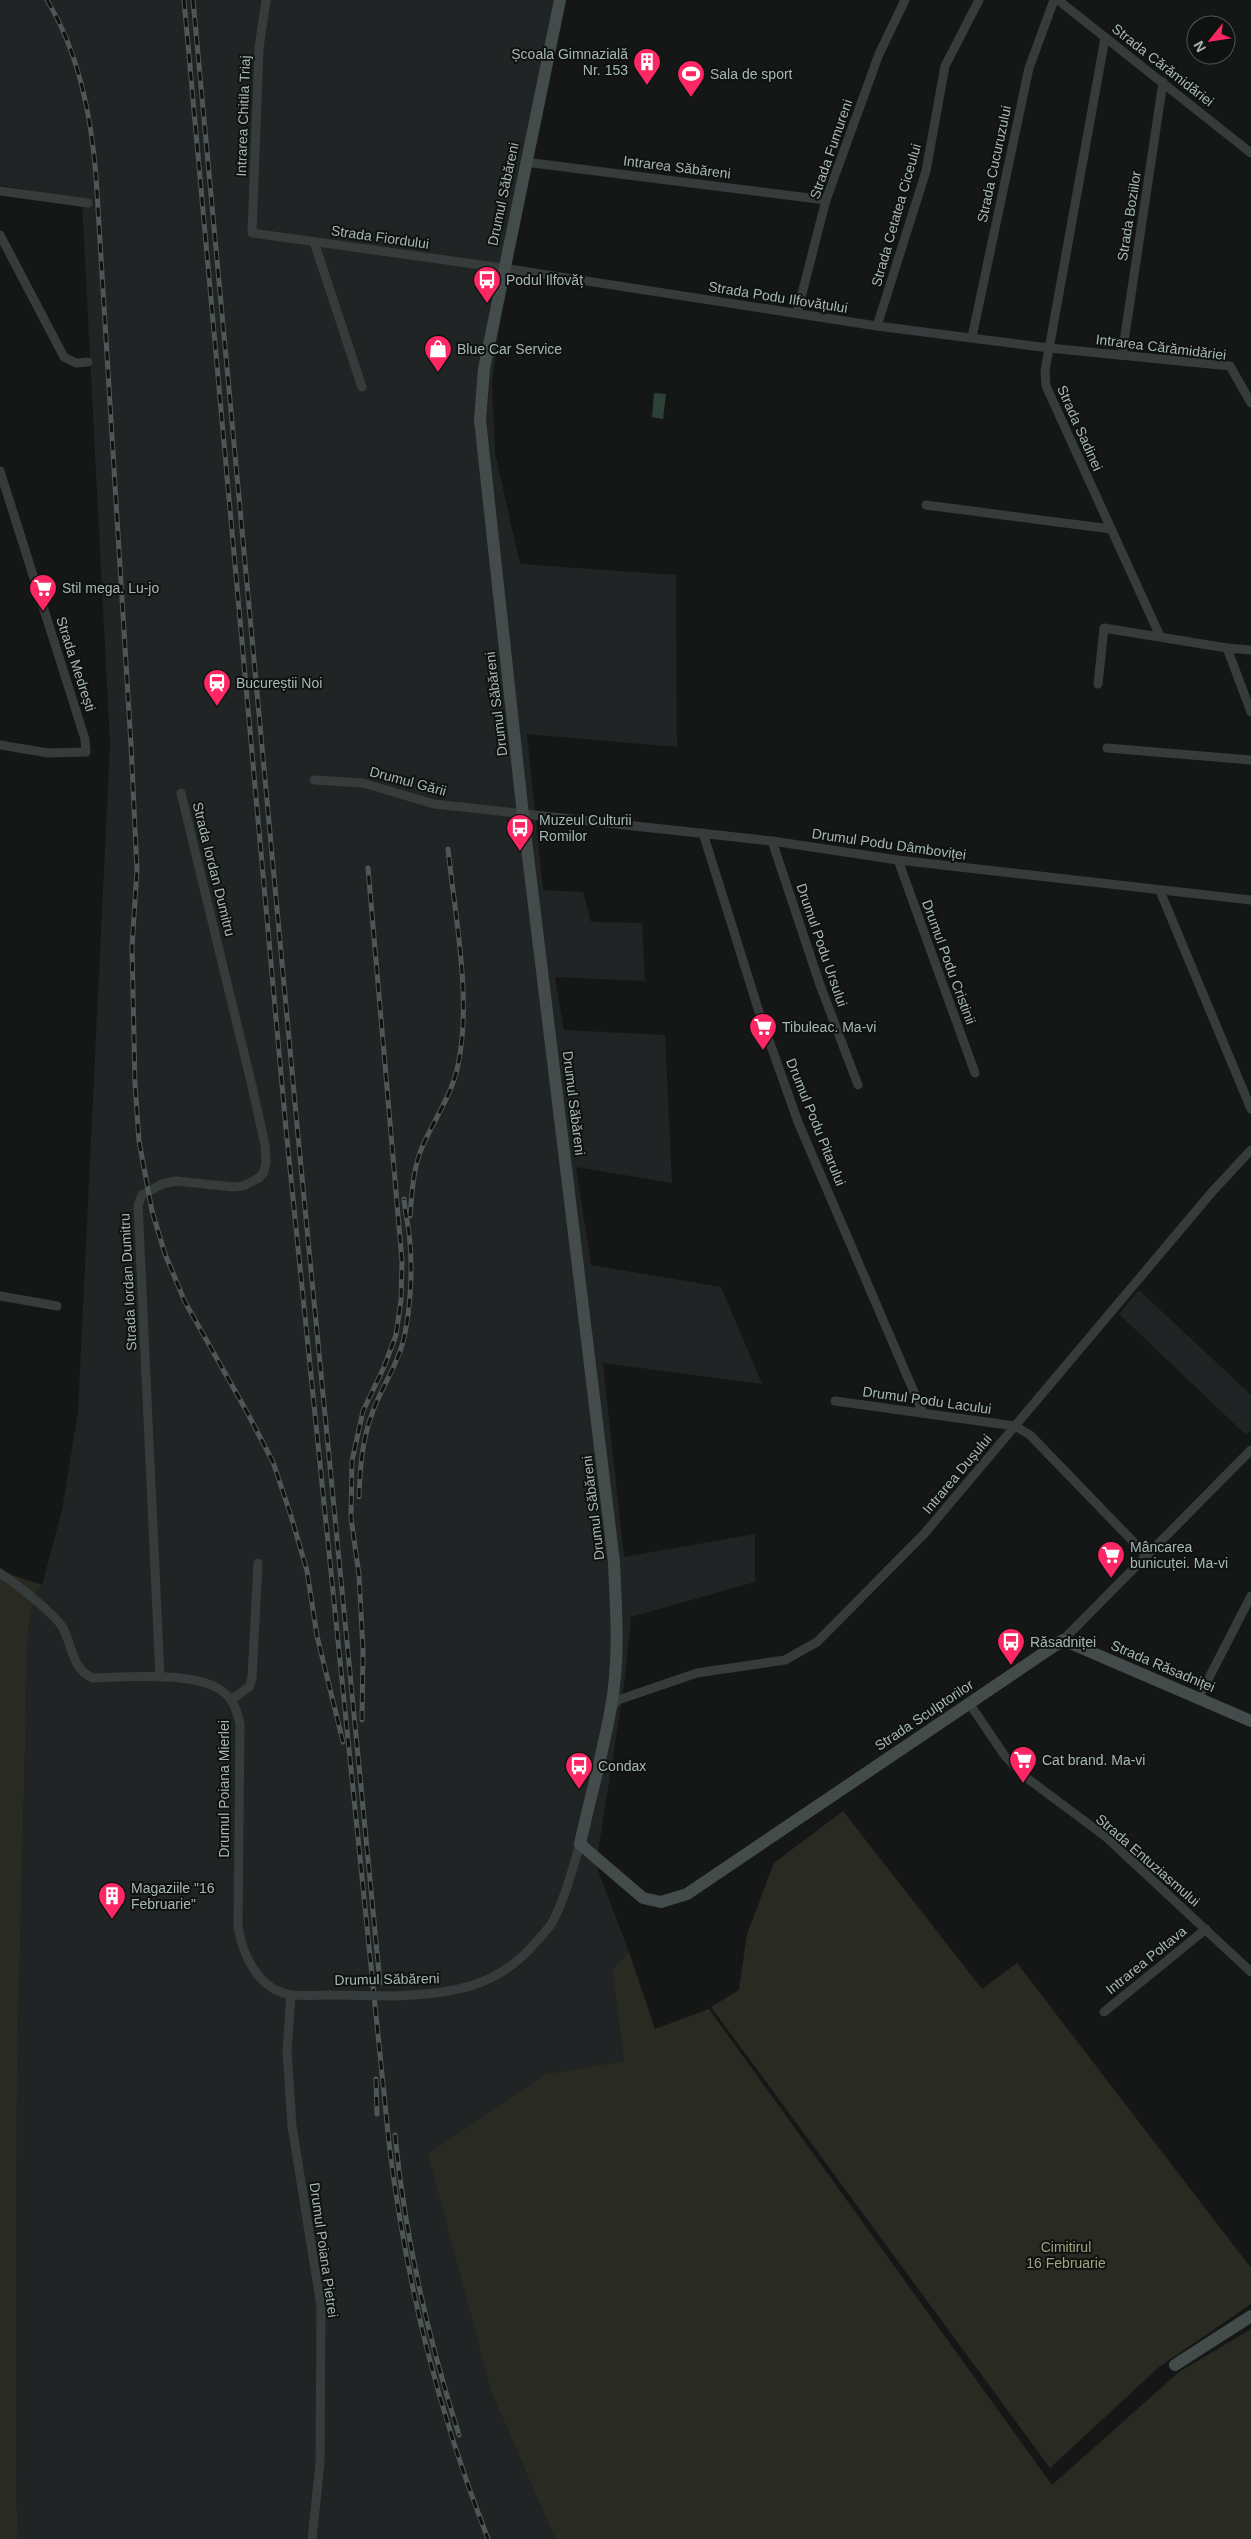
<svg xmlns="http://www.w3.org/2000/svg" width="1251" height="2539" font-family="Helvetica,sans-serif">
  <rect width="100%" height="100%" fill="#151717"/>
  <!-- built -->
  <g fill="#212424">
    <polygon points="0,0 565,0 507,273 492,383 495,453 520,564 676,575 677,747 527,734 543,890 583,892 591,922 642,923 645,981 555,977 564,1030 665,1035 672,1183 576,1167 591,1265 721,1287 762,1384 603,1363 624,1557 755,1534 755,1582 631,1617 624,1686 596,1865 629,1952 612,1970 624,2061 546,2074 492,2394 555,2539 18,2539 16,2483 17,2073 28,1632 35,1593 42,1585 62,1510 78,1412 110,744 82,200 0,185"/>
    <polygon points="1139,1290 1251,1395 1251,1430 1246,1435 1119,1314"/>
  </g>
  <!-- green -->
  <g fill="#292a21">
    <polygon points="0,1571 42,1585 35,1593 28,1632 17,2073 16,2483 18,2539 0,2539"/>
    <polygon points="843,1811 982,1989 1017,1963 1251,2268 1251,2304 1159,2367 1050,2468 711,2007 739,1990 747,1934 774,1863"/>
    <polygon points="629,1952 655,2029 709,2009 1052,2485 1179,2372 1251,2329 1251,2539 555,2539 492,2394 428,2154 546,2074 624,2061 612,1970"/>
  </g>
  <!-- water -->
  <polygon fill="#2d4137" points="654,393 666,394 663,419 652,417"/>
  <g fill="none" stroke-linecap="round" stroke-linejoin="round">
    <!-- street -->
    <g stroke="#363c3b" stroke-width="9">
      <polyline points="266,0 259,48 252,233 503,268 877,326 1049,348 1230,366 1251,403"/>
      <polyline points="1058,0 1251,153"/>
      <polyline points="1105,38 1045,371 1046,386 1160,636"/>
      <polyline points="525,162 826,200"/>
      <polyline points="0,191 88,203"/>
      <polyline points="0,235 64,357 76,363 88,362"/>
      <polyline points="314,242 362,387"/>
      <polyline points="797,313 826,200 879,54 905,0"/>
      <polyline points="877,326 926,171 945,66 979,0"/>
      <polyline points="972,337 1029,68 1054,0"/>
      <polyline points="1122,355 1163,82"/>
      <polyline points="0,471 85,739 86,752 48,753 0,745"/>
      <polyline points="926,505 1111,529"/>
      <polyline points="1227,648 1251,712"/>
      <polyline points="1098,684 1104,628 1227,648 1251,650"/>
      <polyline points="1107,748 1251,760"/>
      <polyline points="314,780 363,783 434,804 772,841 898,860 1251,900"/>
      <polyline points="703,833 760,1015 798,1122 923,1413"/>
      <polyline points="772,841 820,985 858,1085"/>
      <polyline points="898,860 975,1073"/>
      <polyline points="1160,891 1251,1109"/>
      <polyline points="0,1296 57,1306"/>
      <polyline points="835,1401 1015,1426 1030,1435 1147,1556"/>
      <path d="M0 1573C14 1582 58 1616 64 1630 72 1647 73 1670 93 1678 127 1677 195 1671 222 1691 234 1700 237 1711 240 1724L238 1927C243 1956 259 1991 292 1995 305 1996 318 1995 331 1995"/>
      <polyline points="1063,1640 1251,1450"/>
      <polyline points="160,1677 138,1205 142,1195 162,1184 176,1181 233,1187 243,1186 259,1178 264,1172 266,1161 265,1145 252,1086 181,793"/>
      <polyline points="1199,1697 1251,1596"/>
      <polyline points="231,1700 249,1687 252,1678 258,1563"/>
      <polyline points="969,1703 1005,1756 1024,1776 1106,1837 1251,1972"/>
      <polyline points="611,1707 618,1700 697,1673 785,1660 817,1642 924,1534 1212,1192 1251,1150"/>
      <polyline points="291,1995 287,2051 292,2126 321,2306 320,2463 312,2539"/>
      <path d="M393 1996C451 1994 498 1988 537 1941 542 1935 548 1929 552 1923 565 1899 572 1870 580 1844"/>
      <polyline points="1104,2012 1206,1929"/>
    </g>
    <!-- secondary -->
    <g stroke="#434c4b" stroke-width="12">
      <path d="M560 0 484 369 480 420 523 815 614 1562C616 1610 620 1659 611 1707 603 1753 590 1798 580 1844L643 1898 661 1902 687 1894 1063 1640 1251 1721"/>
      <polyline points="1175,2365 1251,2316"/>
    </g>
    <defs>
      <g id="rail">
        <path d="M47 0C79 53 91 115 96 176L131 745 137 870 132 947 135 1084 139 1141 152 1211 165 1254 185 1302 247 1412 273 1462 291 1516 307 1571 317 1636 343 1742"/>
        <path d="M184 0 286 1129 389 2143C406 2282 437 2408 488 2539"/>
        <polyline points="193,0 298,1136 380,1983"/>
        <path d="M410 1216C412 1193 413 1167 423 1145 435 1118 452 1095 458 1065 472 999 455 916 448 849"/>
        <path d="M359 1497C360 1468 362 1439 373 1411 382 1386 398 1365 404 1338 411 1306 413 1266 409 1232 407 1221 405 1210 404 1199"/>
        <polyline points="362,1720 363,1650 359,1575 351,1518 352,1461 363,1411 384,1367 396,1335 401,1300 402,1261 368,868"/>
        <polyline points="376,2079 377,2114"/>
        <path d="M395 2135C405 2237 428 2338 459 2435"/>
      </g>
    </defs>
    <!-- rail casing -->
    <use href="#rail" stroke="#4e5756" stroke-width="5"/>
    <!-- rail -->
    <use href="#rail" stroke="#101212" stroke-width="3" stroke-dasharray="9" stroke-linecap="butt"/>
    <!-- street-bridge -->
    <polyline stroke="#363c3b" stroke-width="9" points="331,1995 393,1996"/>
  </g>
  <!-- icons -->
  <defs>
    <symbol id="building-pin" viewBox="-11 -11 22 30"><path d="M0 17L-7.5 6A9.5 9.5 0 1 1 7.5 6Z" fill="#fd2764" stroke="#101212"/><path d="M-4-6H4V6H1V3H-1V6H-4ZM-2.5-4.3h1.7v1.8h-1.7ZM.8-4.3h1.7v1.8H.8ZM-2.5-1h1.7V.8h-1.7ZM.8-1h1.7V.8H.8Z" fill="#fff"/></symbol>
    <symbol id="stadium-pin" viewBox="-11 -11 22 30"><path d="M0 17L-7.5 6A9.5 9.5 0 1 1 7.5 6Z" fill="#fd2764" stroke="#101212"/><path d="M0-5a6.5 5 0 1 0 0 10a6.5 5 0 1 0 0-10ZM-3.5-1.8h7v3.6h-7Z" fill="#fff"/></symbol>
    <symbol id="bus-pin" viewBox="-11 -11 22 30"><path d="M0 17L-7.5 6A9.5 9.5 0 1 1 7.5 6Z" fill="#fd2764" stroke="#101212"/><path d="M-5-6H5V4H4V6H2V4H-2V6H-4V4H-5ZM-3.5-4V0h7V-4ZM-3.5 1.2v1.5H-2V1.2ZM2 1.2v1.5H3.5V1.2Z" fill="#fff"/></symbol>
    <symbol id="shop-pin" viewBox="-11 -11 22 30"><path d="M0 17L-7.5 6A9.5 9.5 0 1 1 7.5 6Z" fill="#fd2764" stroke="#101212"/><path d="M-5-2.5h2.3a2.7 3.5 0 0 1 5.4 0H5L5.5 6h-11ZM-1.5-2.5h3a1.5 2.3 0 0 0-3 0Z" fill="#fff"/></symbol>
    <symbol id="supermarket-pin" viewBox="-11 -11 22 30"><path d="M0 17L-7.5 6A9.5 9.5 0 1 1 7.5 6Z" fill="#fd2764" stroke="#101212"/><path d="M-6-5.5h2.5l.6 2H6L4.5 2H-2.5L-4.4-4H-6ZM-1.5 3.2a1.3 1.3 0 1 0 .1 0ZM3 3.2a1.3 1.3 0 1 0 .1 0Z" fill="#fff"/></symbol>
    <symbol id="station-pin" viewBox="-11 -11 22 30"><path d="M0 17L-7.5 6A9.5 9.5 0 1 1 7.5 6Z" fill="#fd2764" stroke="#101212"/><path d="M-3-6H3Q5-6 5-4V2Q5 4 3 4L4.5 6H3L1.5 4h-3L-3 6H-4.5L-3 4Q-5 4-5 2V-4Q-5-6-3-6ZM-3.5-4v3h7v-3ZM-3.5 1v1.5H-2V1ZM2 1v1.5H3.5V1Z" fill="#fff"/></symbol>
  </defs>
  <g fill-rule="evenodd">
    <use href="#building-pin" x="631" y="46" width="32" height="43"/>
    <use href="#stadium-pin" x="675" y="58" width="32" height="43"/>
    <use href="#bus-pin" x="471" y="264" width="32" height="43"/>
    <use href="#shop-pin" x="422" y="333" width="32" height="43"/>
    <use href="#supermarket-pin" x="27" y="572" width="32" height="43"/>
    <use href="#station-pin" x="201" y="667" width="32" height="43"/>
    <use href="#bus-pin" x="504" y="812" width="32" height="43"/>
    <use href="#supermarket-pin" x="747" y="1011" width="32" height="43"/>
    <use href="#supermarket-pin" x="1095" y="1539" width="32" height="43"/>
    <use href="#bus-pin" x="995" y="1626" width="32" height="43"/>
    <use href="#supermarket-pin" x="1007" y="1744" width="32" height="43"/>
    <use href="#bus-pin" x="563" y="1750" width="32" height="43"/>
    <use href="#building-pin" x="96" y="1880" width="32" height="43"/>
  </g>
  <g text-anchor="middle" dominant-baseline="central" stroke-width="4" stroke-linejoin="round" paint-order="stroke">
    <!-- poi labels -->
    <g font-size="14" fill="#a6b8b3" stroke="#101212" text-anchor="start">
      <text x="628" y="54" text-anchor="end">Școala Gimnazială<tspan x="628" dy="16">Nr. 153</tspan></text>
      <text x="710" y="74">Sala de sport</text>
      <text x="506" y="280">Podul Ilfovăț</text>
      <text x="457" y="349">Blue Car Service</text>
      <text x="62" y="588">Stil mega. Lu-jo</text>
      <text x="236" y="683">Bucureștii Noi</text>
      <text x="539" y="820">Muzeul Culturii<tspan x="539" dy="16">Romilor</tspan></text>
      <text x="782" y="1027">Tibuleac. Ma-vi</text>
      <text x="1130" y="1547">Mâncarea<tspan x="1130" dy="16">bunicuței. Ma-vi</tspan></text>
      <text x="1030" y="1642">Răsadniței</text>
      <text x="1042" y="1760">Cat brand. Ma-vi</text>
      <text x="598" y="1766">Condax</text>
      <text x="131" y="1888">Magaziile "16<tspan x="131" dy="16">Februarie"</tspan></text>
    </g>
    <!-- street labels -->
    <g font-size="14" fill="#a6b8b3" stroke="#101212">
      <text transform="translate(1163 65) rotate(38)">Strada Cărămidăriei</text>
      <text transform="translate(243 116) rotate(-88)">Intrarea Chitila Triaj</text>
      <text transform="translate(831 149) rotate(-71)">Strada Fumureni</text>
      <text transform="translate(994 164) rotate(-78)">Strada Cucuruzului</text>
      <text transform="translate(677 167) rotate(7)">Intrarea Săbăreni</text>
      <text transform="translate(503 194) rotate(-78)">Drumul Săbăreni</text>
      <text transform="translate(896 215) rotate(-74)">Strada Cetatea Ciceului</text>
      <text transform="translate(1129 216) rotate(-81)">Strada Boziilor</text>
      <text transform="translate(380 237) rotate(8)">Strada Fiordului</text>
      <text transform="translate(778 297) rotate(9)">Strada Podu Ilfovățului</text>
      <text transform="translate(1161 347) rotate(7)">Intrarea Cărămidăriei</text>
      <text transform="translate(1080 428) rotate(66)">Strada Sadinei</text>
      <text transform="translate(76 664) rotate(72)">Strada Medrești</text>
      <text transform="translate(496 704) rotate(-97)">Drumul Săbăreni</text>
      <text transform="translate(408 781) rotate(15)">Drumul Gării</text>
      <text transform="translate(889 844) rotate(8)">Drumul Podu Dâmboviței</text>
      <text transform="translate(214 869) rotate(76)">Strada Iordan Dumitru</text>
      <text transform="translate(822 945) rotate(71)">Drumul Podu Ursului</text>
      <text transform="translate(949 962) rotate(70)">Drumul Podu Cristinii</text>
      <text transform="translate(574 1103) rotate(83)">Drumul Săbăreni</text>
      <text transform="translate(816 1122) rotate(68)">Drumul Podu Pitarului</text>
      <text transform="translate(128 1282) rotate(-93)">Strada Iordan Dumitru</text>
      <text transform="translate(927 1400) rotate(8)">Drumul Podu Lacului</text>
      <text transform="translate(957 1474) rotate(-50)">Intrarea Dușului</text>
      <text transform="translate(593 1508) rotate(-97)">Drumul Săbăreni</text>
      <text transform="translate(1163 1666) rotate(23)">Strada Răsadniței</text>
      <text transform="translate(924 1715) rotate(-34)">Strada Sculptorilor</text>
      <text transform="translate(224 1789) rotate(-90)">Drumul Poiana Mierlei</text>
      <text transform="translate(1148 1860) rotate(41)">Strada Entuziasmului</text>
      <text transform="translate(1146 1960) rotate(-39)">Intrarea Poltava</text>
      <text transform="translate(387 1979) rotate(-1)">Drumul Săbăreni</text>
      <text transform="translate(324 2250) rotate(82)">Drumul Poiana Pietrei</text>
    </g>
    <!-- park labels -->
    <g font-size="14" fill="#a0a47c" stroke="#101212">
      <text x="1066" y="2247">Cimitirul<tspan x="1066" dy="16">16 Februarie</tspan></text>
    </g>
  </g>
  <!-- north arrow -->
  <g transform="translate(1211 40) rotate(240)"><circle r="24" fill="#101212" stroke="#4c5452"/>
  <path d="M0-4L9 19L0 12L-9 19Z" fill="#fd2764"/>
  <text y="-8" font-size="14" font-weight="bold" text-anchor="middle" fill="#a6b8b3">N</text>
  </g>
</svg>
